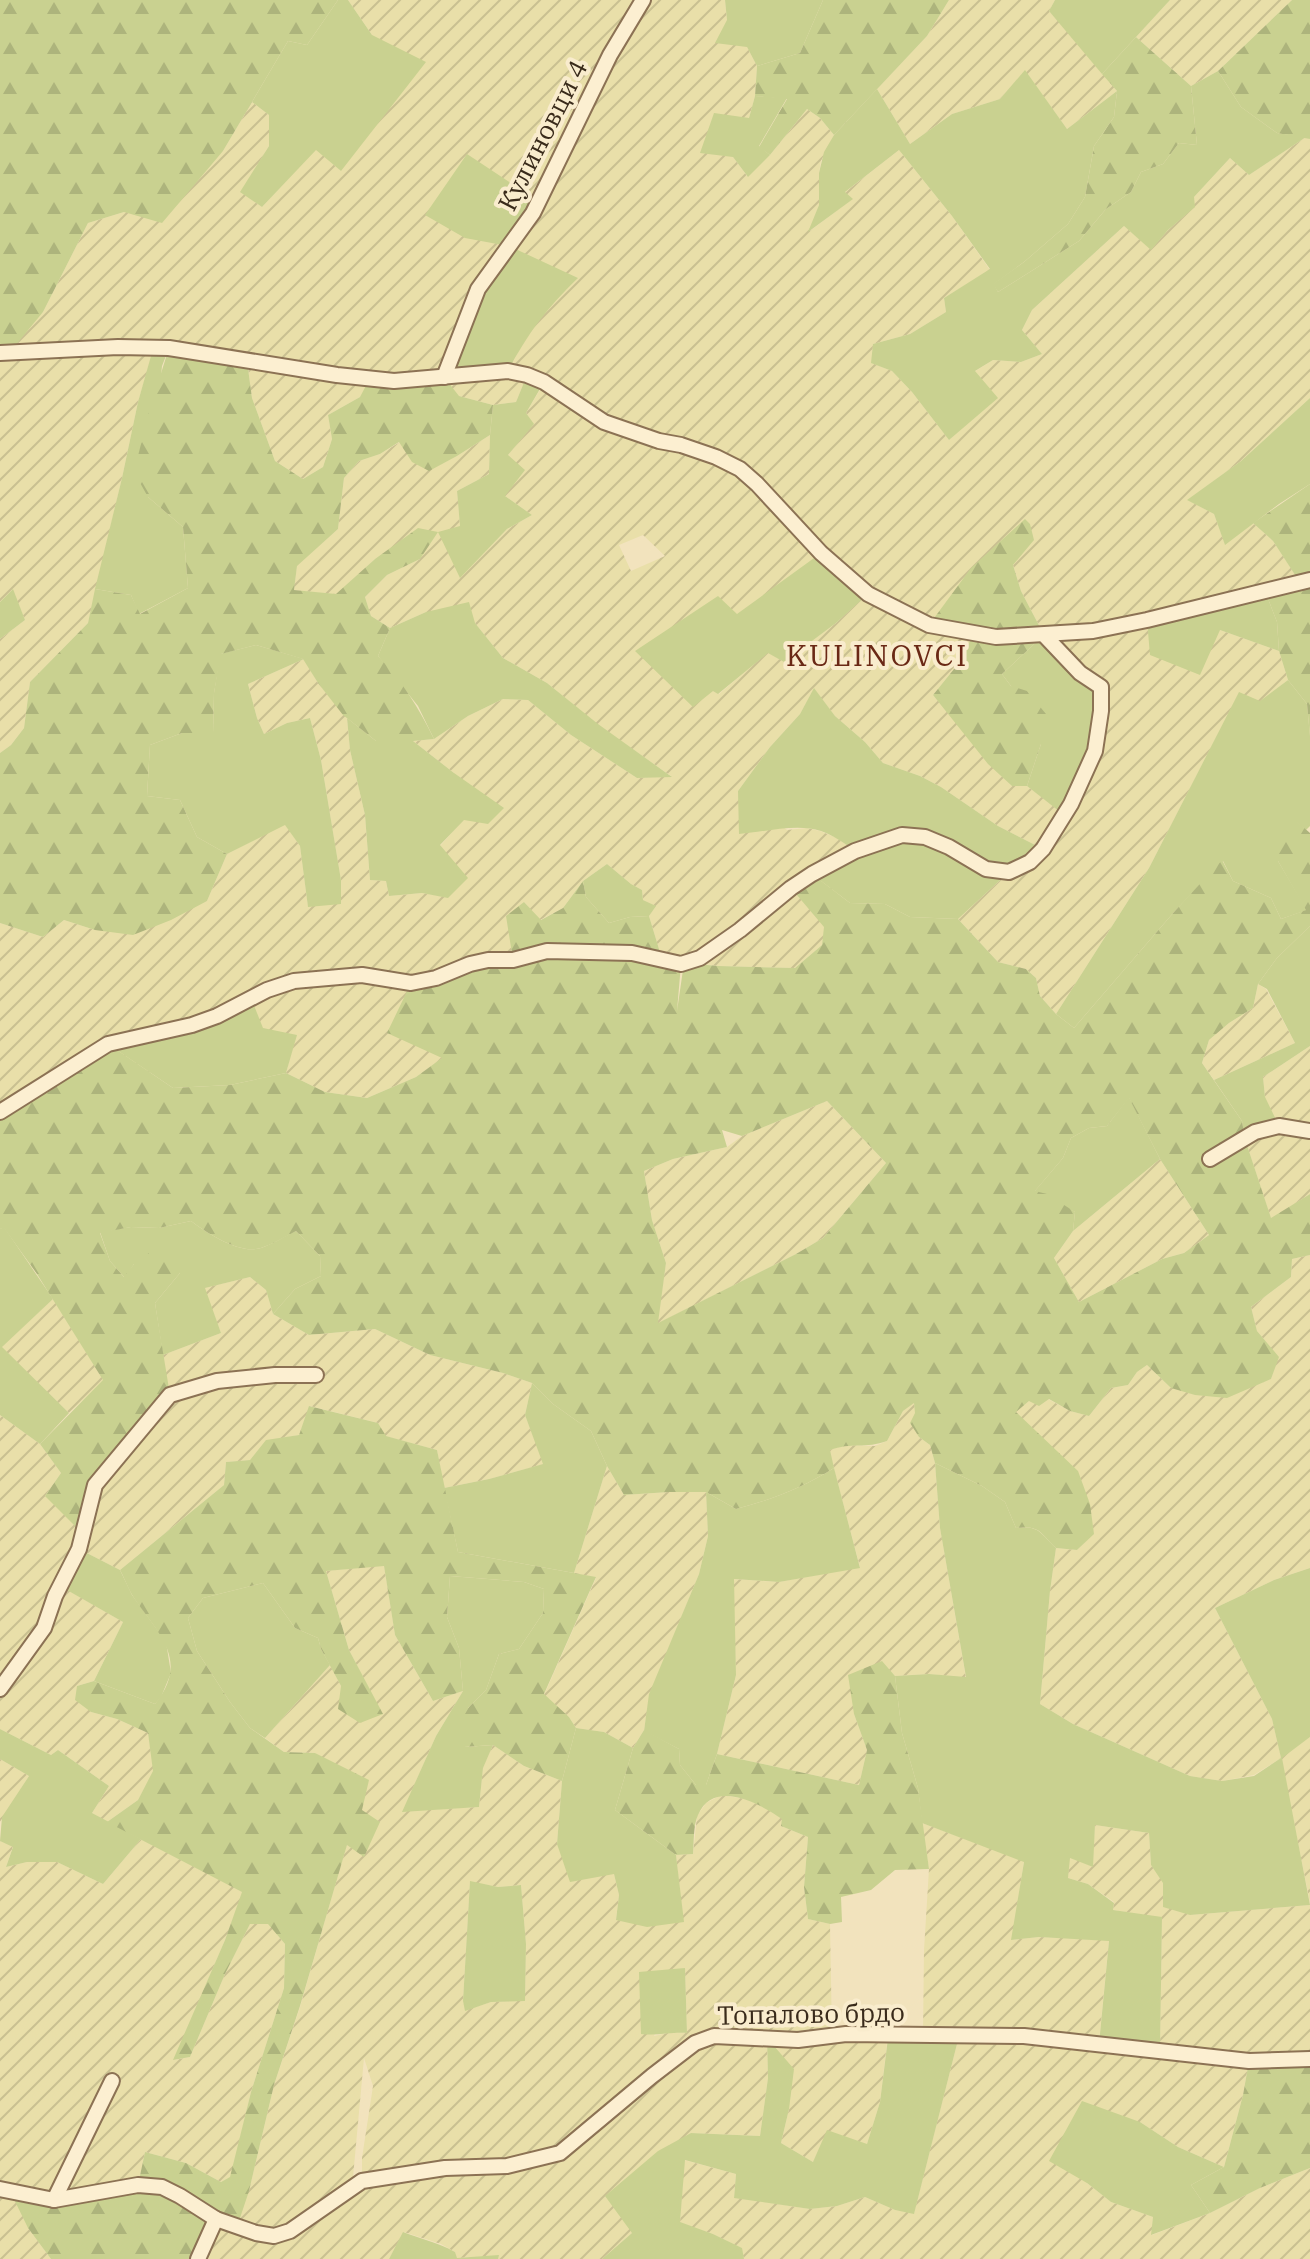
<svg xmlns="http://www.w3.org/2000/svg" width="1310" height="2259" font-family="'IBM Plex Serif',serif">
  <defs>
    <pattern id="farmland-furrows" width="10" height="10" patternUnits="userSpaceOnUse" patternTransform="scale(2)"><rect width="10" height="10" fill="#e9dfa9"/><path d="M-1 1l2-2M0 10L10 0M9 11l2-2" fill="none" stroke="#c9c091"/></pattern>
    <pattern id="forest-firs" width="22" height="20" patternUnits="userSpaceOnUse" patternTransform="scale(2)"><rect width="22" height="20" fill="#c9d190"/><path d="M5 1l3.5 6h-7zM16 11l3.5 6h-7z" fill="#adb47c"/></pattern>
  </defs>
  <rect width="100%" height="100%" fill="#f2e3bd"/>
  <!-- farmland -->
  <g fill="url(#farmland-furrows)" fill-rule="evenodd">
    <path d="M348 0H725L727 20 747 47 757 66 755 96 749 118 733 157 747 176 770 155 807 109 820 118 834 135 821 161 819 173V205L810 231 852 199 844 193 899 150 952 216 990 270 944 298 946 312 910 334 873 344 872 363 892 371 912 392 949 440 973 418 974 372 993 360 1021 362 1042 354 1022 330 1032 310 1124 226 1151 249 1168 230 1194 207V197L1230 158 1249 175 1306 137 1310 139V398L1241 461 1188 500 1214 514 1225 544 1253 523 1273 541 1300 582 1220 630 1279 651 1288 680 1260 702 1239 693 1149 868 1056 1014 1040 996 1036 978 1026 969 998 962 958 919 1009 872 1043 849 998 826 941 787 920 776 883 763 865 742 835 716 814 689 800 714 770 747 738 791 787 830 807 828 820 831 837 838 855 851 825 927 822 945 795 968 719 966 662 959 649 916 655 906 643 900 642 890 631 884 607 864 583 881 563 908 540 920 524 902 513 960 443 1058 416 1077 367 1098 325 1092 286 1073 296 1035 0 1112V923L43 937 64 920 95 930 207 901 227 854 285 824 300 846 308 906 341 880 321 760 310 718 287 723 264 734 257 718 248 684 304 659 318 683 347 718 350 750 365 815 370 880 386 881 389 896 422 893 448 897 440 846 464 819 454 773 413 741 434 739 468 716 503 699 528 700 571 735 637 778 671 776 598 725 547 683 503 658 475 623 426 612 390 628 371 616 365 597 387 575 420 559H375L336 595 294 590 297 565 338 529 344 478 359 461 380 454 400 442 429 470 457 456 490 435 489 474 457 491 460 526V577L507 529 532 515 505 496 508 455 533 424 526 413 544 383 527 375 516 402 493 405 459 396 360 397 328 415 332 439 323 467 303 479 275 461 252 398 247 361 154 349 138 402 122 478 88 623 30 682 24 728 11 745 0 753V639L25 620 12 590 0 602V353L43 312 88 223 124 212 223 151 252 102 269 115V146L241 192 262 207 316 149 341 171 372 35ZM508 247 577 278 551 303 525 339 508 371ZM1030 524 1013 565 1021 591 1044 635 1064 814 1027 786H1012L933 695 958 664ZM643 535 665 556 631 571 619 545ZM771 591 867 594 836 623 784 662 768 652 719 694 713 690 737 615Z"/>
    <polygon points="949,0 1055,0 1049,11 1076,41 1117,91 1067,129 1025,71 1000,99 952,114 910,144 877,89 927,36"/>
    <polygon points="1170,0 1292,0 1218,71 1191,86 1136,37"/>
    <polygon points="1258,984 1266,989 1295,1043 1214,1080 1202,1063 1209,1040 1229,1023 1253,1008"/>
    <polygon points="1310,1046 1310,1194 1271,1219 1245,1139 1265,1097 1263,1077"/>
    <polygon points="827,1101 886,1163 823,1238 796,1254 657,1324 666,1263 652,1220 644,1171 673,1159 727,1147 742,1136"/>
    <polygon points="1160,1159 1209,1235 1184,1253 1162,1259 1079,1302 1054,1258 1073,1231"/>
    <polygon points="1310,1255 1310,1568 1274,1580 1215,1608 1272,1719 1281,1757 1310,1737 1310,1903 1281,1758 1254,1775 1222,1781 1190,1776 1073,1724 1040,1704 1050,1591 1056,1548 1077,1550 1086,1541 1015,1412 1029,1401 1048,1399 1070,1411 1089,1416 1111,1388 1128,1385 1137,1372 1147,1365 1171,1388 1252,1385 1271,1379 1278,1357 1257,1331 1251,1307 1291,1277 1292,1259"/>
    <polygon points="250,1277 266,1290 273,1314 309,1335 375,1329 430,1355 503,1373 532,1383 525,1415 544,1464 489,1479 444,1488 437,1450 385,1436 378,1423 310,1406 299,1435 266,1441 250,1460 226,1462 224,1485 120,1570 79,1549 61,1586 123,1622 94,1681 77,1686 91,1712 117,1719 148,1733 154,1771 138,1800 107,1822 92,1813 109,1786 58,1750 51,1755 0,1729 0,1415 40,1444 61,1473 45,1496 95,1485 169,1396 163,1355 221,1333 204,1288"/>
    <polygon points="53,1299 104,1381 69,1413 1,1347"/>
    <polygon points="914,1402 919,1437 930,1445 935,1463 940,1528 966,1678 929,1674 895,1676 882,1662 854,1714 867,1750 859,1785 717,1754 736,1675 733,1579 779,1582 860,1567 829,1450 844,1445 875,1446 887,1441 903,1411"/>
    <polygon points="607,1466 624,1495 669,1492 706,1492 708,1536 699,1574 650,1694 644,1730 633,1748 604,1732 576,1728 569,1717 544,1695 596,1578 574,1573"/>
    <path d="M384 1565 395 1635 433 1701 463 1691 436 1736 403 1811 479 1807 483 1767 493 1745 524 1766 562 1781 557 1844 614 1874 619 1895 616 1919 683 1922 676 1855 693 1854 697 1816 706 1803 721 1795 746 1799 768 1809 783 1819 781 1826 808 1837 804 1887 808 1919 830 1924 832 2035H888L880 2102 867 2144 813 2162 781 2143 789 2109 767 2039 768 2078 760 2136 691 2133 632 2233 602 2259H498V2256L456 2258 455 2252 441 2244 404 2232 389 2259H198L216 2219 249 2191 274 2085 300 2007 347 1844 362 1811 315 1753 284 1752 265 1738 330 1665 341 1686 382 1714 349 1650 326 1571ZM470 1882 498 1887 521 1885 526 1944 525 2000 491 2002 466 2010 463 2001ZM685 1968 687 2033 672 2032 654 2036ZM364 2058 373 2086 362 2158V2181L352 2188Z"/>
    <polygon points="0,1759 29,1776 0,1822"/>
    <polygon points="922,1823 1024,1861 1012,1940 1039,1937 1109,1940 1099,2043 1160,2051 1162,1918 1113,1910 1114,1902 1088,1884 1068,1878 1069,1857 1092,1866 1095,1825 1149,1833 1151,1865 1190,1915 1310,1905 1310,2059 1249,2061 1243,2095 1224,2167 1178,2147 1140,2122 1087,2183 1111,2202 1153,2217 1152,2235 1210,2213 1260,2188 1310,2168 1310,2259 744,2259 741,2248 713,2234 680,2223 684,2160 736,2174 734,2197 810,2209 837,2206 865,2197 895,2210 914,2213 959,2036 923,2035 924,1950 929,1869"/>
    <polygon points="141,1839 243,1892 225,1940 174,2060 190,2057 225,1974 250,1924 268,1923 285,1944 284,1988 251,2092 231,2177 221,2182 186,2163 145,2152 138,2185 28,2228 51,2259 0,2259 0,1841 13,1846 6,1867 27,1862 57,1862 103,1884"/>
  </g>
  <!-- green -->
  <g fill="#c9d190">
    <polygon points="338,0 348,0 372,35 426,62 341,171 316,150 262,207 240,192 269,146 269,115 252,102 288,41 307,45"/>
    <polygon points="725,0 823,0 800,53 757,66 747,47 715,43 727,20"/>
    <polygon points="1055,0 1170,0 1102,74 1049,11"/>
    <polygon points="1025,70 1067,129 1117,91 1114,117 1094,146 1085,197 1068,224 1024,262 994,284 998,292 1079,241 1106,209 1131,192 1141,172 1163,164 1179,143 1197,145 1191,86 1218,71 1241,107 1277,133 1306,137 1249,175 1230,158 1194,197 1195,207 1168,230 1151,250 1124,226 1032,310 1022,330 1042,354 1021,362 993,360 975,371 998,398 949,440 912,392 892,371 871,363 873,344 910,334 946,312 944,298 990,269 952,216 899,150 845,192 853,199 808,232 819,205 819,173 824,152 834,135 877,89 910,144 952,114 1000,99"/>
    <polygon points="755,96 787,98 759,146 770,155 748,177 733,157 700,153 714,113 749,118"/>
    <path d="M467 154 538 201 509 246 578 278C547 308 528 333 508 371L444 377 478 289 508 246 465 238 425 215Z"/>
    <polygon points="169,348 162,366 148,497 183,527 188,588 139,614 131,595 95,589 122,478 138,402 153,349"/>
    <polygon points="527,375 544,382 526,413 534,424 508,455 525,470 505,496 532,515 507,529 460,578 438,532 460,526 457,491 489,474 490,435 493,405 516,402"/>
    <polygon points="1310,398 1310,484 1279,504 1225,545 1214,514 1187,500 1241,461"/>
    <polygon points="821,553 868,594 836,623 784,662 768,653 718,694 713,691 693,707 635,651 718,596 737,614"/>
    <polygon points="13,589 25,620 0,639 0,602"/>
    <polygon points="1265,591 1277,622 1279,651 1220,630 1200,675 1150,655 1147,620"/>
    <polygon points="469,602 475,623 503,658 547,683 598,724 672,777 637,778 571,735 528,700 503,699 468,716 434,739 418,706 378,656 390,628 426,612"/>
    <polygon points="1044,635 1101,687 1095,751 1064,815 1027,786 1041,744 1011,686 1002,674"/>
    <polygon points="256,645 304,659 248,684 257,718 264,734 287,723 310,718 321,760 341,880 341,904 308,907 300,846 285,825 227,854 197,837 180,800 147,796 150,745 182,733 213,733 214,693 220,654"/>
    <polygon points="1288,680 1307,704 1310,736 1310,826 1306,830 1295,821 1278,861 1307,910 1281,919 1271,898 1233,881 1223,861 1174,912 1074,1028 1056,1014 1149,868 1239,692 1260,701"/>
    <path d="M814 688 835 716 865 742 883 763 920 776 941 787 998 826 1043 849 1009 872 958 919 910 917 885 904 850 903 812 874 854 850C844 843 833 835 821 831 797 823 764 832 739 834L738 791 770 747 800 714Z"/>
    <polygon points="347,718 376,741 413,741 454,773 504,808 488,824 464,820 440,845 468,878 448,898 422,893 389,896 386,881 370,880 365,815 350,750"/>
    <polygon points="607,864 631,884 642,890 643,900 656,906 649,916 630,917 609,923 586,897 583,881"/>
    <polygon points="1310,926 1310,1046 1263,1077 1265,1097 1279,1126 1245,1139 1242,1121 1214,1080 1295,1043 1267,989 1258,984 1277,958"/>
    <polygon points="251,998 263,1028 297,1035 286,1073 230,1085 173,1088 108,1044 139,1036"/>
    <polygon points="1129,1097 1160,1159 1073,1231 1075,1212 1034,1192 1063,1158 1071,1138 1089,1128 1107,1126"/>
    <path d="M191 1221C207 1233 240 1255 261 1248 273 1244 285 1236 296 1231L320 1256 321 1276 295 1289 273 1314 266 1290 250 1277 205 1288 221 1333 163 1355 155 1303 180 1273 134 1264 125 1278 110 1261 100 1232 131 1227 159 1228Z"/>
    <polygon points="4,1227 53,1299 2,1347 69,1413 40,1444 0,1415 0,1229"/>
    <polygon points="532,1383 553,1404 591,1431 607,1466 574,1573 458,1552 444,1488 489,1479 543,1464 525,1415"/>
    <path d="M935 1463 982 1486 1005 1502 1016 1528C1040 1525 1040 1533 1056 1548L1050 1591 1040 1704 1073 1724 1190 1776 1222 1781 1254 1776 1281 1758 1272 1719 1215 1608 1274 1580 1310 1568V1737L1282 1758 1310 1905 1190 1915 1163 1907V1883L1151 1865 1149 1833 1095 1825 1093 1867 1070 1858 1068 1878 1088 1884 1114 1903 1113 1910 1162 1917 1160 2051 1099 2044 1109 1941 1039 1937 1011 1940 1024 1862 922 1823 918 1788 902 1733 895 1676 929 1674 966 1677 940 1528Z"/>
    <path d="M834 1468 860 1568 779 1582 734 1579 736 1675 717 1754 706 1785H696L680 1765 679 1749 644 1731 649 1694 699 1574 708 1536 706 1492 736 1509C771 1500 804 1487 834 1468Z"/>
    <polygon points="79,1549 120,1570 132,1595 166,1642 171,1673 161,1697 155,1704 94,1681 123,1622 60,1586"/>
    <polygon points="450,1576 524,1582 544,1589 543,1613 519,1649 499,1654 486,1690 468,1708 465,1747 493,1745 483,1768 479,1807 402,1812 436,1736 463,1691 459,1648 447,1617"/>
    <polygon points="263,1583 295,1628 318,1638 321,1649 330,1665 265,1738 250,1728 230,1702 197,1651 188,1618 203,1598"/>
    <polygon points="576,1728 604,1732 633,1748 615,1810 676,1855 684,1922 647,1927 616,1920 619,1895 614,1874 570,1882 557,1844 562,1781"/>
    <polygon points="0,1729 51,1755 58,1750 109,1786 92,1813 141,1839 103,1884 57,1862 27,1862 6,1867 13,1847 0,1841 2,1817 29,1776 0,1759"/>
    <polygon points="470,1881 498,1887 521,1885 526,1944 525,2001 491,2002 465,2011 463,2001"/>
    <path d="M685 1968 687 2033C671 2032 657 2036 641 2034L639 1972Z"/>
    <polygon points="959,2036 914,2214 895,2210 865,2197 837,2206 810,2209 734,2198 736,2174 685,2160 680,2222 713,2234 742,2248 744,2259 602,2259 632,2233 605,2196 658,2151 691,2133 760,2136 768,2078 767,2038 794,2069 789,2109 781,2143 813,2162 827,2130 867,2144 880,2102 888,2038"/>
    <polygon points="1082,2101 1140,2122 1178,2147 1224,2167 1191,2185 1210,2213 1151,2235 1153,2217 1111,2202 1087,2183 1049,2161"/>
    <path d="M403 2232C421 2239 439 2243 455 2252L457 2258 499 2255 498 2259H389Z"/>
  </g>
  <!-- forest -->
  <g fill="url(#forest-firs)" fill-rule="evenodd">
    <polygon points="0,0 338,0 307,45 288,41 223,151 162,223 124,212 88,223 43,312 10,352 0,353"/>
    <polygon points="823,0 949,0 927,36 834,135 820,118 807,109 770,155 759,147 787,99 755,96 757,66 800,53"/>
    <polygon points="1292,0 1310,0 1310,139 1277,133 1241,107 1218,71"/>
    <polygon points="1136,37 1191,86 1197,145 1179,143 1163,164 1141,172 1131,192 1106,209 1079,241 998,292 993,284 1024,262 1068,224 1085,197 1094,146 1114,117 1117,91 1102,74"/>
    <path d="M169 348 247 361 252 398 275 461 303 479 323 467 332 439 328 415 360 397 370 378 444 377 459 396 493 405 490 435 457 456 429 471 412 462 399 442 380 454 359 461 344 478 338 529 297 566 294 590 336 594 375 559 418 528 438 532 420 559 387 575 365 597 371 616 390 628 378 656C402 681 419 708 434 739L403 742 376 741 343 715 318 683 303 659 256 645 221 654 214 693 213 733H182L150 745 147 796 180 800 197 837 227 854 207 901 171 920 133 935 95 930 64 920 43 937 0 923V753L11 745 24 728 30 682 88 623 95 589 131 595 140 614 188 588 183 527 148 497 134 472 150 408Z"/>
    <polygon points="1310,484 1310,736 1307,704 1288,680 1279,651 1277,622 1265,591 1299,581 1273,541 1253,523"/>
    <polygon points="1025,519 1030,524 1034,540 1013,565 1021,591 1044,635 1002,674 1011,686 1027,691 1046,714 1041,744 1027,786 1012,786 988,764 933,695 958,664 974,633 929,625 971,568"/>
    <path d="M1295 820 1310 833V926L1277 958 1258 984 1253 1008 1229 1023 1209 1040 1202 1063 1242 1121 1245 1139 1271 1218 1310 1194V1255L1292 1259 1291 1277 1251 1307 1257 1331 1279 1357 1271 1379 1227 1398 1195 1395 1171 1388 1147 1365 1137 1372 1128 1385 1111 1388 1089 1416 1070 1411 1049 1399 1039 1406 1029 1401 1016 1412 1078 1471 1090 1504 1094 1534 1077 1550 1056 1548C1040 1533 1041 1525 1016 1528L1005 1502 982 1486 935 1463 930 1445 919 1437 910 1423 915 1413 914 1403 903 1411 887 1441C866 1449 851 1442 830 1450L834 1468C804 1487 771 1500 736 1509L706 1492H669L624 1495 607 1466 591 1431 553 1404 532 1383 503 1373 430 1355 375 1329 309 1335 273 1314 295 1289 321 1276 320 1256 296 1231C285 1237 273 1244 261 1248 240 1255 207 1233 191 1221L159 1228 131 1227 100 1233 110 1261 124 1277 134 1264 149 1253 172 1256 180 1273 155 1303 170 1395 95 1485 83 1534 45 1496 61 1473 40 1444 103 1380 37 1274 4 1228 0 1229V1112L108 1044 173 1088 230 1085 286 1073 325 1092 367 1098 416 1077 442 1058 387 1033 411 983 513 960 506 916 524 902 541 920 563 908 583 881 586 897 609 923 630 917 649 916 662 959 681 964 677 1011 684 963 719 966 795 968 822 945 824 927 791 888 812 874 850 903 885 904 910 917 958 919 998 962 1026 969 1036 978 1040 996 1056 1014 1074 1028 1174 912 1222 860 1233 881 1271 898 1281 919 1306 910 1278 861 1277 843ZM1129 1098 1160 1159 1209 1235 1184 1253 1162 1259 1079 1302 1054 1258 1073 1231 1075 1212 1047 1194 1035 1191 1063 1158 1071 1138 1089 1128 1107 1126ZM827 1101 886 1163 823 1238 796 1254 658 1323 666 1263 652 1220 644 1171 673 1159 727 1147 722 1130 742 1136Z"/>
    <path d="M309 1406 378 1423 386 1436 437 1450 458 1552 596 1577 544 1694 569 1717 576 1728 562 1781 524 1766 493 1745 464 1747 457 1727 468 1708 486 1690 499 1654 519 1649 543 1613 544 1589 524 1582 450 1576 447 1617 459 1648 463 1691 433 1701 395 1635 384 1566 326 1571 349 1650 383 1714 360 1723 338 1709 341 1686 321 1649 318 1638 295 1628 263 1583 203 1598 188 1618 197 1651 230 1702 250 1728 284 1752 315 1753 369 1780 362 1810 380 1822 364 1857 347 1845 300 2006 274 2085 249 2191 237 2227 215 2219 198 2259H51L28 2228 10 2191 54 2200 138 2185 145 2152 186 2163 221 2182 230 2177 251 2092 284 1988 285 1944 268 1924H250L225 1974 190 2057 173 2060 225 1940 242 1892 107 1822 138 1800 153 1771 148 1733 117 1719 91 1712 75 1700 77 1686 94 1681 155 1704C190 1660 159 1635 134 1598 128 1589 125 1579 120 1570L224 1485 226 1462 250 1460 266 1440 299 1435Z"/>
    <path d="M882 1661 895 1676 902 1733 918 1788 929 1869 895 1870 871 1890 841 1897 842 1922 830 1924 808 1919 804 1887 808 1837 781 1826 782 1819C760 1804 714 1778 698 1815 693 1826 694 1842 693 1854L676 1855 615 1810 633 1748 644 1730 679 1749 680 1765 696 1785H706L717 1754 859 1785 867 1750 854 1714 848 1675Z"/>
    <polygon points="1310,2059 1310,2168 1260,2188 1210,2213 1191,2185 1224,2167 1243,2095 1249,2061"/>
  </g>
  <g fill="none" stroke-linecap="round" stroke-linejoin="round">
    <defs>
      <g id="minor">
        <polyline points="0,353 118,347 169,348 337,375 394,381 508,371 527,375 544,382 604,422 659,441 681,445 716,457 740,469 757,484 821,553 868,594 929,625 996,637 1093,631 1147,620 1310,580"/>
        <polyline points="444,377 478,289 533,213 610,55 643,0"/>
        <polyline points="0,1112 108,1044 192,1025 217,1016 267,990 294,981 362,975 411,983 436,978 470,964 488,960 513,960 547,951 632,953 681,964 700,958 740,930 791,888 812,874 855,851 902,835 925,837 949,847 986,869 1009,872 1030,862 1043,849 1071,804 1095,751 1101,711 1101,687 1080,673 1044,635"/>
        <polyline points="1210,1159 1255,1132 1279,1126 1310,1131"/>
        <polyline points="0,1689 44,1628 55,1596 79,1549 95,1485 170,1395 217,1381 275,1375 316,1375"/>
        <polyline points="0,2189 54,2200 138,2185 162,2187 180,2196 216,2219 256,2233 274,2236 290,2231 362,2181 445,2168 507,2166 560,2153 652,2076 695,2043 714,2036 798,2040 846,2034 1024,2036 1249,2061 1310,2059"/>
        <polyline points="54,2200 112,2081"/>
        <polyline points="198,2259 216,2219"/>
      </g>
    </defs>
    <!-- minor casing -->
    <use href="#minor" stroke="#8c7254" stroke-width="18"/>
    <!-- minor -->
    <use href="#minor" stroke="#fcefd1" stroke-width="14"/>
  </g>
  <g text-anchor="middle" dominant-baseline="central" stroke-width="8" stroke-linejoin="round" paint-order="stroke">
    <!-- street labels -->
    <g font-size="26" fill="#392a1a" stroke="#f9eccd">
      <text transform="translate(542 135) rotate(-63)">Кулиновци 4</text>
      <text transform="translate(811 2013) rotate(-1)">Топалово брдо</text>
    </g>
    <!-- quarter labels -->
    <g font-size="30" letter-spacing="2" fill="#6a2815" stroke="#f9eccd">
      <text x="877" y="654">KULINOVCI</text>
    </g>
  </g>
</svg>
